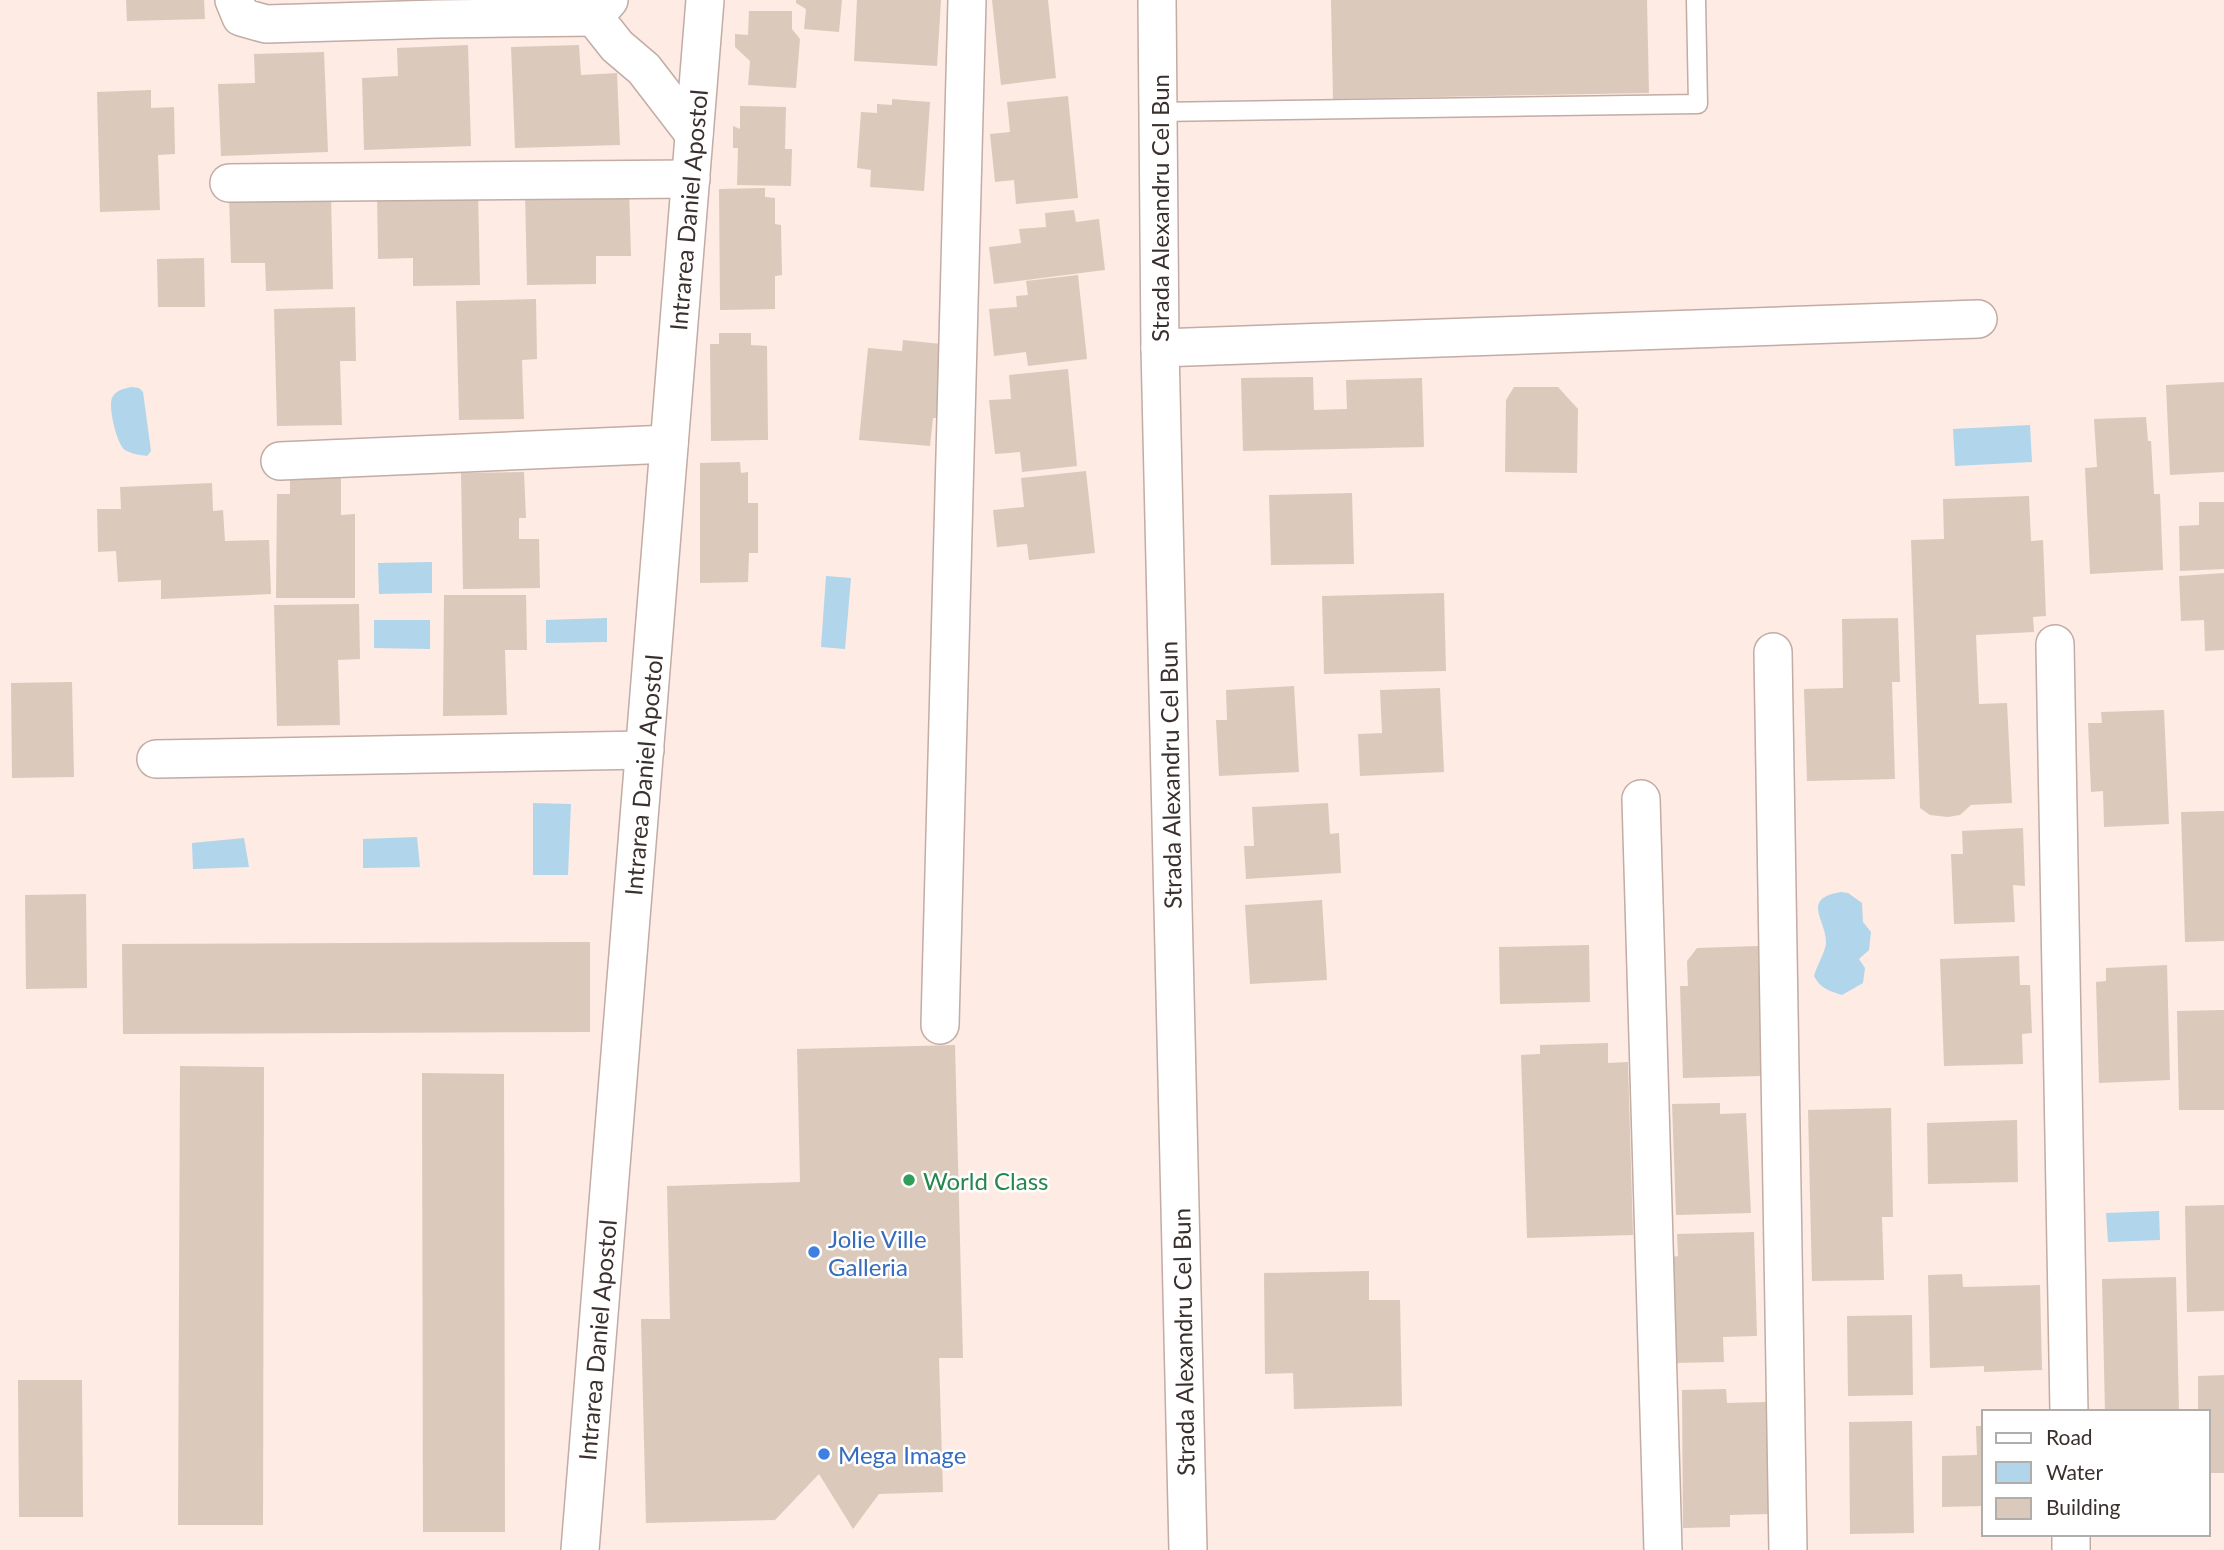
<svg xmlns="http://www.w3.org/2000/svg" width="2224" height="1550" font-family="Lato,sans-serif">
  <rect width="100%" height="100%" fill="#fdebe4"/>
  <!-- water -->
  <g fill="#b1d5ea">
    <path d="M131 387 139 388 143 392 151 451 147 456C141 455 131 454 125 450 117 445 108 407 112 398 116 390 123 389 131 387Z"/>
    <polygon points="2030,425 2032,462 1955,466 1953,429"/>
    <polygon points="432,562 432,593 379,594 378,563"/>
    <polygon points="826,576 851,578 845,649 821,647"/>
    <polygon points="607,618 607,642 546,643 546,620"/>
    <polygon points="374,620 430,620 430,649 374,648"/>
    <polygon points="533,803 571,804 568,875 533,875"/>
    <polygon points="417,837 420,867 363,868 363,839"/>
    <polygon points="244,838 249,867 193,869 192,843"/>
    <path d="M1841 892 1848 893 1862 903 1863 922 1871 932 1869 950 1859 959 1865 968 1863 983 1842 995C1829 991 1820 988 1814 976 1817 965 1824 955 1826 944 1828 921 1799 899 1841 892Z"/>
    <polygon points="2159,1211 2160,1240 2108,1242 2106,1213"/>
  </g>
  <!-- building -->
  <g fill="#dbcabb">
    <polygon points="126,0 204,0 205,19 127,21"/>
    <polygon points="796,0 842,0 839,32 804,29 806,9 796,3"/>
    <polygon points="857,0 941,0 937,66 854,61"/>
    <polygon points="992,0 1048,0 1056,78 1001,85"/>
    <polygon points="1331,0 1647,0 1649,93 1333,99"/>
    <polygon points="749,11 792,11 792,29 800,39 796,88 748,85 750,61 735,47 735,34 748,35"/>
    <polygon points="468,45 471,146 364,150 362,78 398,76 397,48"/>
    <polygon points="579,45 581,75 617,73 620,145 515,148 511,47"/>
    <polygon points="324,52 328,152 221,156 218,84 255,83 254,54"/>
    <polygon points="151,90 151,108 174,107 175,154 158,155 160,210 100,212 97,92"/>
    <polygon points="1068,96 1078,198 1016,204 1014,180 995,182 990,134 1010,132 1007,102"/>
    <polygon points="892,99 930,102 924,191 870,187 871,170 857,168 861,112 877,113 877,104 892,105"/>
    <polygon points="740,106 786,107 785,149 792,149 791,186 737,185 738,148 733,148 733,126 740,129"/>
    <polygon points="765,188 765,197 775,198 775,224 781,225 782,275 775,276 775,309 720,310 719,189"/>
    <polygon points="629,189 631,256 596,256 596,284 527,285 525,192"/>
    <polygon points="478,190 480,285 413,286 413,258 378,259 377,193"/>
    <polygon points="331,194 333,289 266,291 265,263 231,263 229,197"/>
    <polygon points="1074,210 1076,222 1099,219 1105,270 994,284 989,247 1021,243 1019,229 1046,227 1045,213"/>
    <polygon points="204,258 205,307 158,307 157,259"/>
    <polygon points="1078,275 1087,359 1028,366 1026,352 994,356 989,309 1017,307 1016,296 1028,295 1026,281"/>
    <polygon points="536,299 537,359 522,360 524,419 459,420 456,301"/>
    <polygon points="355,307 356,361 340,361 342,425 277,426 274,309"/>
    <polygon points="719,333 751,333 751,345 767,346 768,440 711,441 710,344 719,344"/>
    <polygon points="903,340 941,344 939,418 933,418 930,446 859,440 868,348 902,351"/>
    <polygon points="1068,369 1077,466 1022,472 1020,452 995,454 989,400 1011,399 1009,375"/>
    <polygon points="1313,377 1314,410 1347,409 1346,380 1422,378 1424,447 1243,451 1241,378"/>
    <polygon points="2224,382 2224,472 2170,475 2166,385"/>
    <polygon points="1514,387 1558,387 1578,409 1577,473 1505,472 1506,400"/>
    <polygon points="2146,417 2148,441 2151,441 2154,494 2160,494 2163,570 2090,574 2085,468 2097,467 2094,419"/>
    <polygon points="740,462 741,473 748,472 748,503 758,503 758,553 749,553 748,582 700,583 700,463"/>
    <polygon points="1086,471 1095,553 1029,560 1027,544 997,547 993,510 1024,507 1021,478"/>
    <polygon points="524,472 526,518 519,518 519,539 539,539 540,588 463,589 461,473"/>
    <polygon points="290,478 341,478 341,515 355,514 355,598 276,598 277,494 290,494"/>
    <polygon points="212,483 213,511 223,510 225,541 269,540 271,594 161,599 161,580 118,582 116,551 98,552 97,509 121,509 120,487"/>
    <polygon points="1352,493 1354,564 1271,565 1269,495"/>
    <polygon points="2029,496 2031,541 2043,540 2046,616 2033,617 2034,632 1976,635 1979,704 2007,703 2012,803 1971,805 1960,815 1948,817 1930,815 1920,808 1911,540 1944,539 1943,499"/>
    <polygon points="2199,502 2224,502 2224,569 2180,571 2179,526 2199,525"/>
    <polygon points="2224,573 2224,650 2205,651 2204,620 2181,621 2179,576"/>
    <polygon points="1444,593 1446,671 1324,674 1322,596"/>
    <polygon points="444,595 526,595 527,650 505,650 507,715 443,716"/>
    <polygon points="359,604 360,659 338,660 340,725 277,726 274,605"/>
    <polygon points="1898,618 1900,682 1892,682 1895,779 1807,781 1804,689 1843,688 1842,619"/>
    <polygon points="72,682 74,777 12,778 11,683"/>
    <polygon points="1294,686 1299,772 1219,776 1216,720 1227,720 1226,690"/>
    <polygon points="1440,688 1444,772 1360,776 1358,734 1382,733 1380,690"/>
    <polygon points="2164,710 2169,824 2104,827 2103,791 2091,792 2088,723 2102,723 2101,712"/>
    <polygon points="1328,803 1330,834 1339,833 1341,873 1246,879 1244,846 1254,846 1252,807"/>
    <polygon points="2224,811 2224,941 2185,942 2181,812"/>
    <polygon points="2023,828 2025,886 2013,885 2015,922 1954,924 1951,854 1963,854 1962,831"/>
    <polygon points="86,894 87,988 26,989 25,895"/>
    <polygon points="1322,900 1327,980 1250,984 1245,905"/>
    <polygon points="590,942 590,1032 123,1034 122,944"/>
    <polygon points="1589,945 1590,1002 1500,1004 1499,947"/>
    <polygon points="1758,946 1762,1076 1683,1078 1680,986 1688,986 1687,961 1697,948"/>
    <polygon points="2019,956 2020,985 2030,985 2032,1033 2022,1034 2023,1064 1944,1066 1940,959"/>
    <polygon points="2167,965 2170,1080 2099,1083 2096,982 2106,981 2106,968"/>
    <polygon points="2224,1010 2224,1110 2179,1110 2177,1011"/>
    <polygon points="1608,1043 1608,1063 1628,1062 1633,1235 1527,1238 1521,1055 1540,1054 1540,1045"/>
    <polygon points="955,1045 963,1358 939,1358 943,1492 879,1494 853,1529 819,1474 775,1520 646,1523 641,1319 670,1319 667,1186 800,1182 797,1049"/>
    <polygon points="180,1066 264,1067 263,1525 178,1525"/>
    <polygon points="422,1073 504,1074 505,1532 423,1532"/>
    <polygon points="1720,1103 1720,1114 1746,1113 1751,1213 1676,1215 1672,1104"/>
    <polygon points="1891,1108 1893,1217 1882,1217 1884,1280 1812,1281 1808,1110"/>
    <polygon points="2017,1120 2018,1182 1928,1184 1927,1123"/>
    <polygon points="2224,1205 2224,1311 2187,1312 2185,1206"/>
    <polygon points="1754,1232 1757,1336 1723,1337 1724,1362 1674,1363 1671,1257 1678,1256 1677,1234"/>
    <polygon points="1369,1271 1369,1300 1400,1300 1402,1406 1294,1409 1293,1373 1265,1374 1264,1273"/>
    <polygon points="1962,1274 1963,1287 2040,1285 2042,1370 1984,1372 1984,1366 1930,1368 1928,1275"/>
    <polygon points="2176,1277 2179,1412 2105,1412 2102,1279"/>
    <polygon points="1912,1315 1913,1395 1848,1396 1847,1316"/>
    <polygon points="2224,1375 2224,1473 2208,1473 2208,1412 2198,1412 2198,1376"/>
    <polygon points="18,1380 82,1380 83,1517 19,1517"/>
    <polygon points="1726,1389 1727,1403 1768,1402 1769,1514 1730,1515 1730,1527 1683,1528 1682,1390"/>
    <polygon points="1912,1421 1914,1533 1850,1534 1849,1422"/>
    <polygon points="1976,1426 1984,1426 1984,1506 1942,1507 1942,1456 1977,1455"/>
  </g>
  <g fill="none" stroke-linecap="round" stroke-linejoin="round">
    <defs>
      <polyline id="service" points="1158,112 1698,104 1696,0"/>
      <g id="minor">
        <polyline points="234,0 241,17 266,24 437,19 594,17 609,0"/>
        <polyline points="1157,0 1160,348 1188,1550"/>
        <polyline points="594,17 617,46 644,69 694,134"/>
        <polyline points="229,183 691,179"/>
        <polyline points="1160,348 1978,319"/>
        <polyline points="280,461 669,444"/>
        <polyline points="2055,644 2069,1412"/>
        <polyline points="1773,652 1788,1550"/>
        <polyline points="156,759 645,750"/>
        <polyline points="1641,799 1663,1550"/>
        <polyline points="940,1025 967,0"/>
        <polyline points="2071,1534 2071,1550"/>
        <polyline points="580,1550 705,0"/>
      </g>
    </defs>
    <!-- service casing -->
    <use href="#service" stroke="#c2aca4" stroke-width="21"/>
    <!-- minor casing -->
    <use href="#minor" stroke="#c2aca4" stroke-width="40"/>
    <!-- service -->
    <use href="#service" stroke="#fff" stroke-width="18"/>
    <!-- minor -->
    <use href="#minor" stroke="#fff" stroke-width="37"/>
  </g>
  <!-- markers -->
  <circle fill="#2e9e5b" stroke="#fff" stroke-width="2.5" cx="909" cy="1180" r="7"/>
  <g fill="#3f7fe0" stroke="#fff" stroke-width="2.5">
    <circle cx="814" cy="1252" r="7"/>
    <circle cx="824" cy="1454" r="7"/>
  </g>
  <g text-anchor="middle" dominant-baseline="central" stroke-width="5" stroke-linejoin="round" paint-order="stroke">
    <!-- street labels -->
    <g font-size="24" fill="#3a312e" stroke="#fff">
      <text transform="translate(1159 208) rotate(-90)">Strada Alexandru Cel Bun</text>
      <text transform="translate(688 210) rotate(-85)">Intrarea Daniel Apostol</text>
      <text transform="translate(643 775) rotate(-85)">Intrarea Daniel Apostol</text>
      <text transform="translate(1170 775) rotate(-91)">Strada Alexandru Cel Bun</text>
      <text transform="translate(597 1340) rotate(-85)">Intrarea Daniel Apostol</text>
      <text transform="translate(1183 1342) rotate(-91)">Strada Alexandru Cel Bun</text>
    </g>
    <!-- leisure labels -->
    <g font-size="24" fill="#27864d" stroke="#fff" text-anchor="start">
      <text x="923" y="1180">World Class</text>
    </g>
    <!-- shop labels -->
    <g font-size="24" fill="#366cbe" stroke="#fff" text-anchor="start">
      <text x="828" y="1238">Jolie Ville<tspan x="828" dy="28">Galleria</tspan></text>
      <text x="838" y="1454">Mega Image</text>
    </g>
  </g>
  <!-- legend -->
  <rect x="1982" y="1410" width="228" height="126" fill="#ffffff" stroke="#b0adab" stroke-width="2"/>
  <rect x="1996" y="1433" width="35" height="10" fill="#ffffff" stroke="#b0adab" stroke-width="2"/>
  <text x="2046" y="1445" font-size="21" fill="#3a312e">Road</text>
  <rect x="1996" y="1462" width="35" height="21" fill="#b1d5ea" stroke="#b0adab" stroke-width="2"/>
  <text x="2046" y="1480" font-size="21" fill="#3a312e">Water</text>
  <rect x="1996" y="1498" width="35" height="21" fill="#dbcabb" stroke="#b0adab" stroke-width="2"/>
  <text x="2046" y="1515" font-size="21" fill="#3a312e">Building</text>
</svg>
